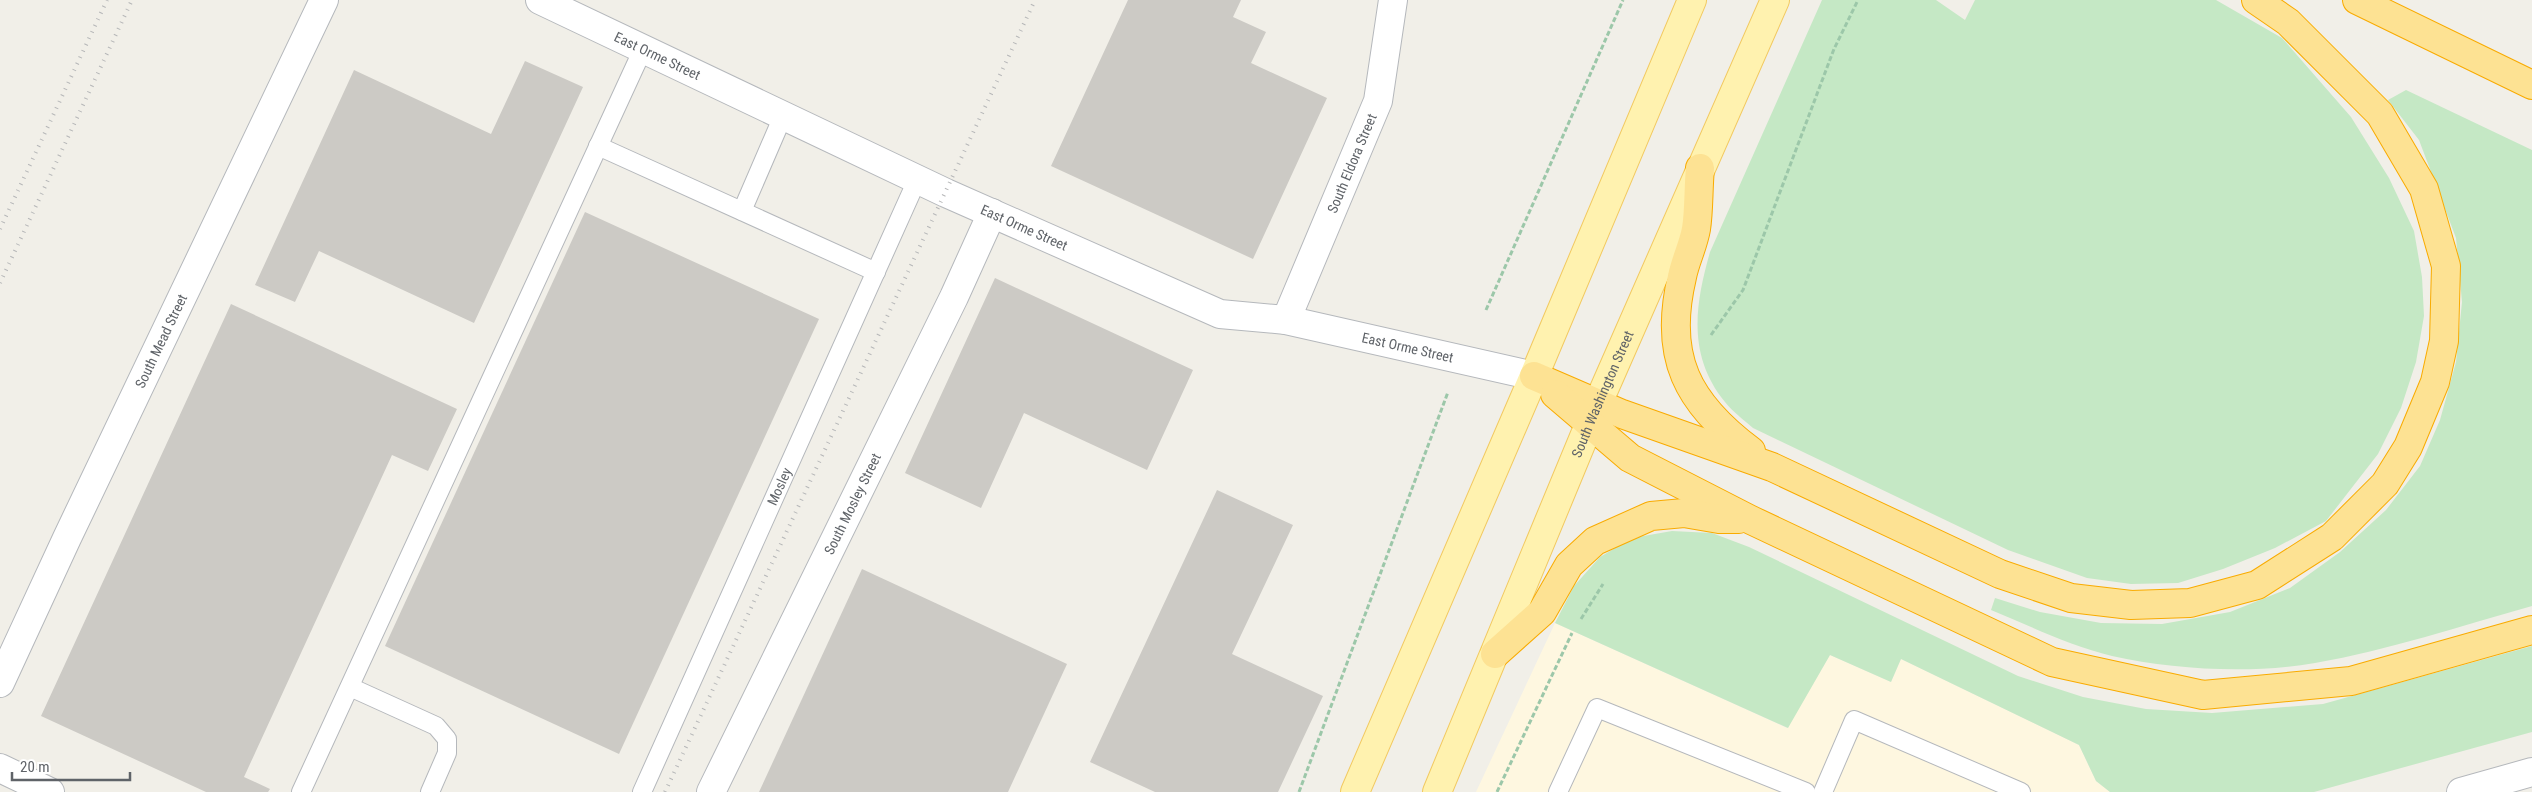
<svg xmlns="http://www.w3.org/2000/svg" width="2532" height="792" font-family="'Roboto Condensed',sans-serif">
  <rect width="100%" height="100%" fill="#f1efe8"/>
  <!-- commercial -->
  <polygon fill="#fef7e0" points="1555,623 1787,728 1830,655 1891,682 1901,659 2079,745 2096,781 2110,792 1476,792"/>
  <!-- green -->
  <g fill="#c5e8c5">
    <path d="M1822 0H1936L1965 20 1975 0H2216L2282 38 2351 117 2389 178 2414 231 2422 277 2424 316 2416 362 2401 408 2378 454 2326 521 2275 548 2223 569 2178 583 2131 584 2087 578 2008 550 1753 428C1744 420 1733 412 1725 402 1687 355 1695 305 1710 252Z"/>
    <path d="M2406 90 2532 150V606C2460 626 2389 650 2315 663 2252 674 2175 670 2112 656 2070 646 2030 626 1991 610L1995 598 2040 612 2101 623 2162 624 2230 612 2290 588 2340 552 2386 510 2420 466 2440 420 2456 362 2462 302 2456 238 2436 185 2419 140 2388 100Z"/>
    <polygon points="1672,531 1712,533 1749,547 2018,676 2083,697 2146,709 2212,713 2323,704 2532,646 2532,732 2314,792 2110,792 2096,781 2079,745 1901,659 1891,682 1830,655 1788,728 1555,623 1574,586 1600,557 1632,538"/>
  </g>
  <!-- building -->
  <g fill="#cccac5">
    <polygon points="1128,0 1241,0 1233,17 1266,32 1251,63 1327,98 1253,259 1051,166"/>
    <polygon points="525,61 583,87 474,323 319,251 295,302 255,285 354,70 491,134"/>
    <polygon points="585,212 819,319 619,754 385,646"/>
    <polygon points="995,278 1193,370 1147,470 1024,413 981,508 905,473"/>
    <polygon points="231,304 457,409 428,471 392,455 244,777 270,789 268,792 206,792 41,716"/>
    <polygon points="1217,490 1293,525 1232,654 1323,696 1278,792 1155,792 1090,762"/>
    <polygon points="862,569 1067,664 1008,792 759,792"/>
  </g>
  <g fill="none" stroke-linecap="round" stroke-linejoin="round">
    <defs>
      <g id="lane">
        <polyline points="598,146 876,272"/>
        <polyline points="742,211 783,116"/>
        <polyline points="350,687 436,726 447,739 447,753 430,792"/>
        <polyline points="301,792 643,49"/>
        <path id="s1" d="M642 792 917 180"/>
        <polyline points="1558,792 1597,708 1806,792"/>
        <polyline points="1823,792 1854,720 2021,792"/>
      </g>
      <g id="street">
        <path id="s2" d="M540 0 946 193 1220 314 1286 320 1534 376"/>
        <path id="s3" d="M1286 320 1378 101 1393 0"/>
        <path id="s4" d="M0 683 67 538 324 0"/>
        <polyline points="0,768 50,792"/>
        <path id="s5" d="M711 792 954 297 992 213"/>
        <polyline points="2461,792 2532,772"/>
      </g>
      <g id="primary">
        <polyline points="1355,792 1534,376 1692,0"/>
        <path id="s6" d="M1437 792 1598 403 1775 0"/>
      </g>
      <g id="highway">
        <polyline points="2357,0 2532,85"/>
        <path d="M1700 168C1698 188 1699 210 1696 229 1693 246 1685 261 1682 277 1663 357 1687 403 1751 451"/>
        <polyline points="1534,376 1622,414 1772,467 2000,574 2071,598 2131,605 2190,603 2257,585 2332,537 2385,484 2408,447 2435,382 2444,341 2446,266 2424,189 2380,114 2288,22 2256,0"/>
        <polyline points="1555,394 1630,458 1751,520 2052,662 2203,695 2351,681 2532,630"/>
        <polyline points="1495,654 1542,612 1569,565 1595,541 1651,516 1684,513 1719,519 1739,519"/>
      </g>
    </defs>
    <!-- lane casing -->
    <use href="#lane" stroke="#b5b8bc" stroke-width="20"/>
    <!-- street casing -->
    <use href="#street" stroke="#b5b8bc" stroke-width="30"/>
    <!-- primary casing -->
    <use href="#primary" stroke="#f2c960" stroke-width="30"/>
    <!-- highway casing -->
    <use href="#highway" stroke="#f9ab00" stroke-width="30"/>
    <!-- path -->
    <g stroke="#9cc7a9" stroke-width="3" stroke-dasharray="5 2.5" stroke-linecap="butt">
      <polyline points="1486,310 1623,0"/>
      <polyline points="1711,335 1743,290 1834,49 1858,0"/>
      <polyline points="1581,619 1603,584"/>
      <polyline points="1299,792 1448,392"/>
      <polyline points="1497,792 1572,633"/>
    </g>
    <!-- lane -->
    <use href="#lane" stroke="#fff" stroke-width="18"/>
    <!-- street -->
    <use href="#street" stroke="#fff" stroke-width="28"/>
    <!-- primary -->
    <use href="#primary" stroke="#fff2af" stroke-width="28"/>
    <!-- highway -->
    <use href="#highway" stroke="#fde293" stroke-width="28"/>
    <!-- rail -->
    <g stroke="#b6b7b8" stroke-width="4" stroke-dasharray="1 6" stroke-linecap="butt">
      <polyline points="0,229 107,0"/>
      <polyline points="0,283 132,0"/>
      <polyline points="665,792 1035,0"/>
    </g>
  </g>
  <g text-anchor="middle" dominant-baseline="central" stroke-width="5" stroke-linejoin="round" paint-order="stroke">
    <!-- street labels -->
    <g font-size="14" fill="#5f6368" stroke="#fff">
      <text stroke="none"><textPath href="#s2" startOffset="130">East Orme Street</textPath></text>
      <text stroke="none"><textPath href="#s3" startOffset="170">South Eldora Street</textPath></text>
      <text stroke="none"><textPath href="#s2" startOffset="535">East Orme Street</textPath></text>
      <text stroke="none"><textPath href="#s4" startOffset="378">South Mead Street</textPath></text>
      <text stroke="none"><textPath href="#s2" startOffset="940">East Orme Street</textPath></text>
      <text stroke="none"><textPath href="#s6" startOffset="431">South Washington Street</textPath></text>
      <text stroke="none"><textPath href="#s1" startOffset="335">Mosley</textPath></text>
      <text stroke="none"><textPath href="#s5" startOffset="321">South Mosley Street</textPath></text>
    </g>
  </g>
  <!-- scale -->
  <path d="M12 772v8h118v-8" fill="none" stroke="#5f6368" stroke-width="2.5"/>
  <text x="20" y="772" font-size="15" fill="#5f6368" stroke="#ffffff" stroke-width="4" paint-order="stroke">20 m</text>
</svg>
